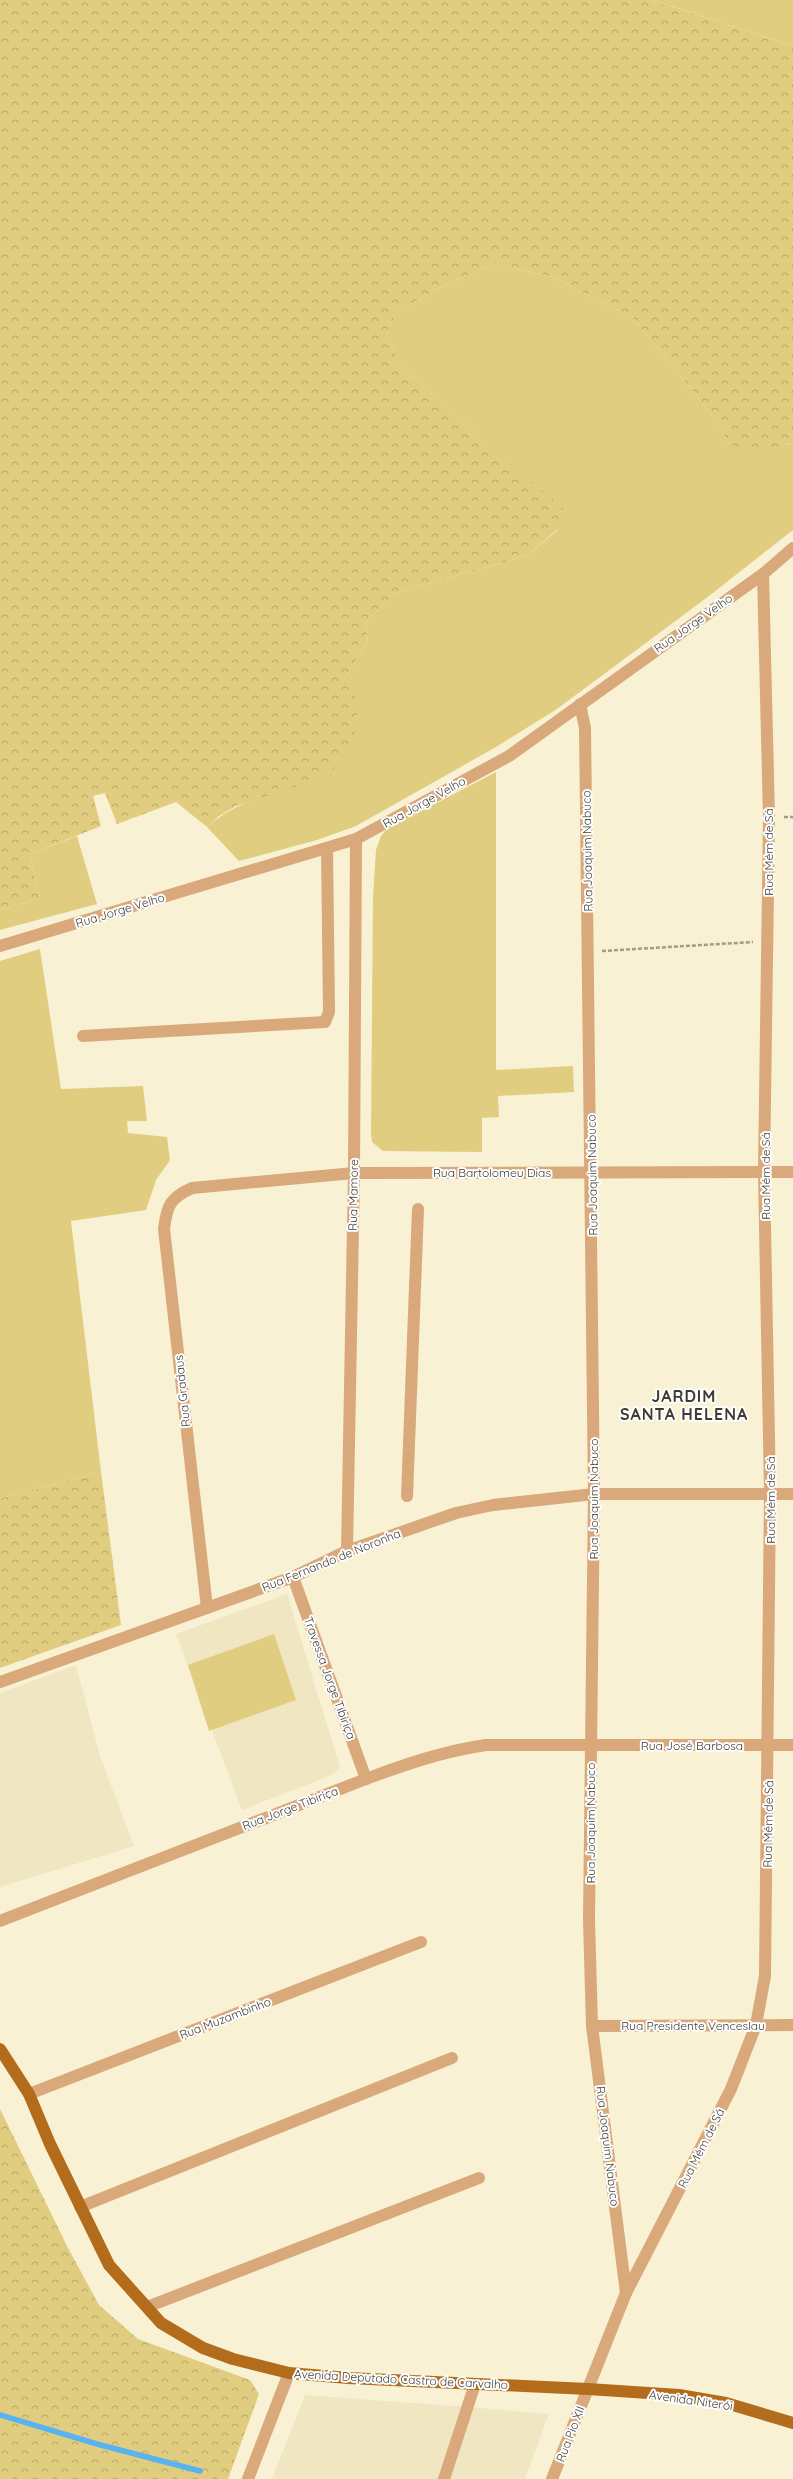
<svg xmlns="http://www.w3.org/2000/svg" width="793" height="2479" font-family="Quicksand,sans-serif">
  <defs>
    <pattern id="forest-crowns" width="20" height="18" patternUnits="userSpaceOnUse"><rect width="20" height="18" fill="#e1cd7f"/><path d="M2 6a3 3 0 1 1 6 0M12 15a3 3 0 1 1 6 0" fill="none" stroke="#b8a868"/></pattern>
  </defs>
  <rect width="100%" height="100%" fill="#f8f1d3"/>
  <!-- built -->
  <g fill="#f0e7c2">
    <polygon points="287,1594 340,1767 332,1775 242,1810 176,1634"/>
    <polygon points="76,1665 100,1756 134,1846 0,1887 0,1693"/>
    <polygon points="305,2395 468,2407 549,2414 525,2479 272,2479"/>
  </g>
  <!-- green -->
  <g fill="#e1cd7f">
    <polygon points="652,0 793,0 793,46 665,4"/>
    <path d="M494 264 553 277 633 318 711 414 730 445H787L793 443V530L709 596 557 709 496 747 356 826 317 840 239 861 207 827C233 804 265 795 298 786L342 683 368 641 365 623 395 593 526 556 557 531 565 511 402 368 386 333 397 312 439 288Z"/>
    <polygon points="496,772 496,1070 573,1066 574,1092 498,1096 499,1117 482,1118 482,1152 383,1151 372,1142 371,1135 373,896 376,850 381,836 387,829"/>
    <polygon points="77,836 97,904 0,930 0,910 40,898 30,854"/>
    <polygon points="40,949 61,1089 143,1086 147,1121 127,1121 128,1133 167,1137 170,1160 156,1180 146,1210 71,1221 101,1472 0,1498 0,961"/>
    <polygon points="274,1634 296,1700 209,1731 188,1665"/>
  </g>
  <!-- forest -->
  <g fill="url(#forest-crowns)">
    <polygon points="0,0 652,0 793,46 793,443 753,452 730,445 711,414 633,318 553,277 494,264 439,288 397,312 386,333 402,368 566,511 566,518 563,525 526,556 395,593 365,623 368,641 342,683 355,693 358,727 335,768 298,786 236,806 219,816 207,827 176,802 117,824 105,793 93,796 101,826 30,854 40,898 0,910"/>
    <polygon points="101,1472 121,1625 0,1668 0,1498"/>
    <polygon points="0,2109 68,2248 99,2305 138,2339 250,2380 259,2394 228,2479 0,2479"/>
  </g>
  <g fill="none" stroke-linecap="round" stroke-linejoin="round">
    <!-- stream -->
    <polyline stroke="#57b3f1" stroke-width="5.5" points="0,2415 97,2444 200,2471"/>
    <!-- path -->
    <g stroke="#a29d88" stroke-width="2.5" stroke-dasharray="4 2" stroke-linecap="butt">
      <polyline points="784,817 793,817"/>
      <polyline points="602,951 753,942"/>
    </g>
    <!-- minor -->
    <g stroke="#d9a87b" stroke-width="12">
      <polyline points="580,704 585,728 594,1494 589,1920 592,2026 626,2293"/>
      <polyline points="0,946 356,839 509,756 763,574 793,548"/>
      <polyline points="83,1036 325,1022 329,1012 327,848"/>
      <polyline points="407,1496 418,1209"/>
      <polyline points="347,1551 354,1173 356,839"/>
      <polyline points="293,1577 366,1779"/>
      <path d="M207 1608 164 1229C167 1205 170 1198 192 1188L354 1173 793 1172"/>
      <polyline points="0,1682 293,1577 347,1551 456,1513 493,1505 594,1494 793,1494"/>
      <path d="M0 1921 366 1779C406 1764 444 1751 486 1745H793"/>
      <polyline points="592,2026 793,2025"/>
      <polyline points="29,2094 421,1942"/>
      <polyline points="80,2207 452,2058"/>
      <polyline points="147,2307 479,2178"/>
      <polyline points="248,2479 289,2373"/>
      <polyline points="444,2479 475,2384"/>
      <polyline points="552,2479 626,2293 731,2089 756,2025 765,1976 770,1493 764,1172 769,817 763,574"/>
    </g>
    <!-- major -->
    <polyline stroke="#b36c1b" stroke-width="12" points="0,2049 29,2094 50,2144 109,2265 161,2323 203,2348 233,2359 289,2373 348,2378 588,2389 679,2395 726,2403 793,2423"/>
  </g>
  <g text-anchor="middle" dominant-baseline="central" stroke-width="4" stroke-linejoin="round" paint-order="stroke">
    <!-- street labels -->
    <g font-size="12" fill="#3e3b30" stroke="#fefefe">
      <text transform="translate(693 623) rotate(-35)">Rua Jorge Velho</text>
      <text transform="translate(424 802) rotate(-29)">Rua Jorge Velho</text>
      <text transform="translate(587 851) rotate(-91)">Rua Joaquim Nabuco</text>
      <text transform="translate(768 852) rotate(-90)">Rua Mém de Sá</text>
      <text transform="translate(120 910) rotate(-17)">Rua Jorge Velho</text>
      <text x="492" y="1172">Rua Bartolomeu Dias</text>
      <text transform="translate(592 1175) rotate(-91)">Rua Joaquim Nabuco</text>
      <text transform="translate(765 1176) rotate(-90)">Rua Mém de Sá</text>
      <text transform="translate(353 1195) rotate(-89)">Rua Mamore</text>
      <text transform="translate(182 1391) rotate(-96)">Rua Gradaus</text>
      <text transform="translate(593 1499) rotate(-90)">Rua Joaquim Nabuco</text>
      <text transform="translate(770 1500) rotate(-90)">Rua Mém de Sá</text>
      <text transform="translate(331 1560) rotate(-22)">Rua Fernando de Noronha</text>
      <text transform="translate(330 1678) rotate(70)">Travessa Jorge Tibiriça</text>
      <text x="692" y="1745">Rua José Barbosa</text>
      <text transform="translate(290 1808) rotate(-21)">Rua Jorge Tibiriça</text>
      <text transform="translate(590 1823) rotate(-90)">Rua Joaquim Nabuco</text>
      <text transform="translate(768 1824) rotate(-89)">Rua Mém de Sá</text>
      <text transform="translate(225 2018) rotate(-21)">Rua Muzambinho</text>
      <text x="693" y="2025">Rua Presidente Venceslau</text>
      <text transform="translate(608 2146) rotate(83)">Rua Joaquim Nabuco</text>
      <text transform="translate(701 2148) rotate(-63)">Rua Mém de Sá</text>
      <text transform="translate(401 2379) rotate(3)">Avenida Deputado Castro de Carvalho</text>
      <text transform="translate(691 2400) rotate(8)">Avenida Niterói</text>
      <text transform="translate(570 2434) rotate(-69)">Rua Pio XII</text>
    </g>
    <!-- district labels -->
    <g font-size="16" font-weight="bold" letter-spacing="1" fill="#3e3b30" stroke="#fefefe">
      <text x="684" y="1396">JARDIM<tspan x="684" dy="18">SANTA HELENA</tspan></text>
    </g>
  </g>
</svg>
